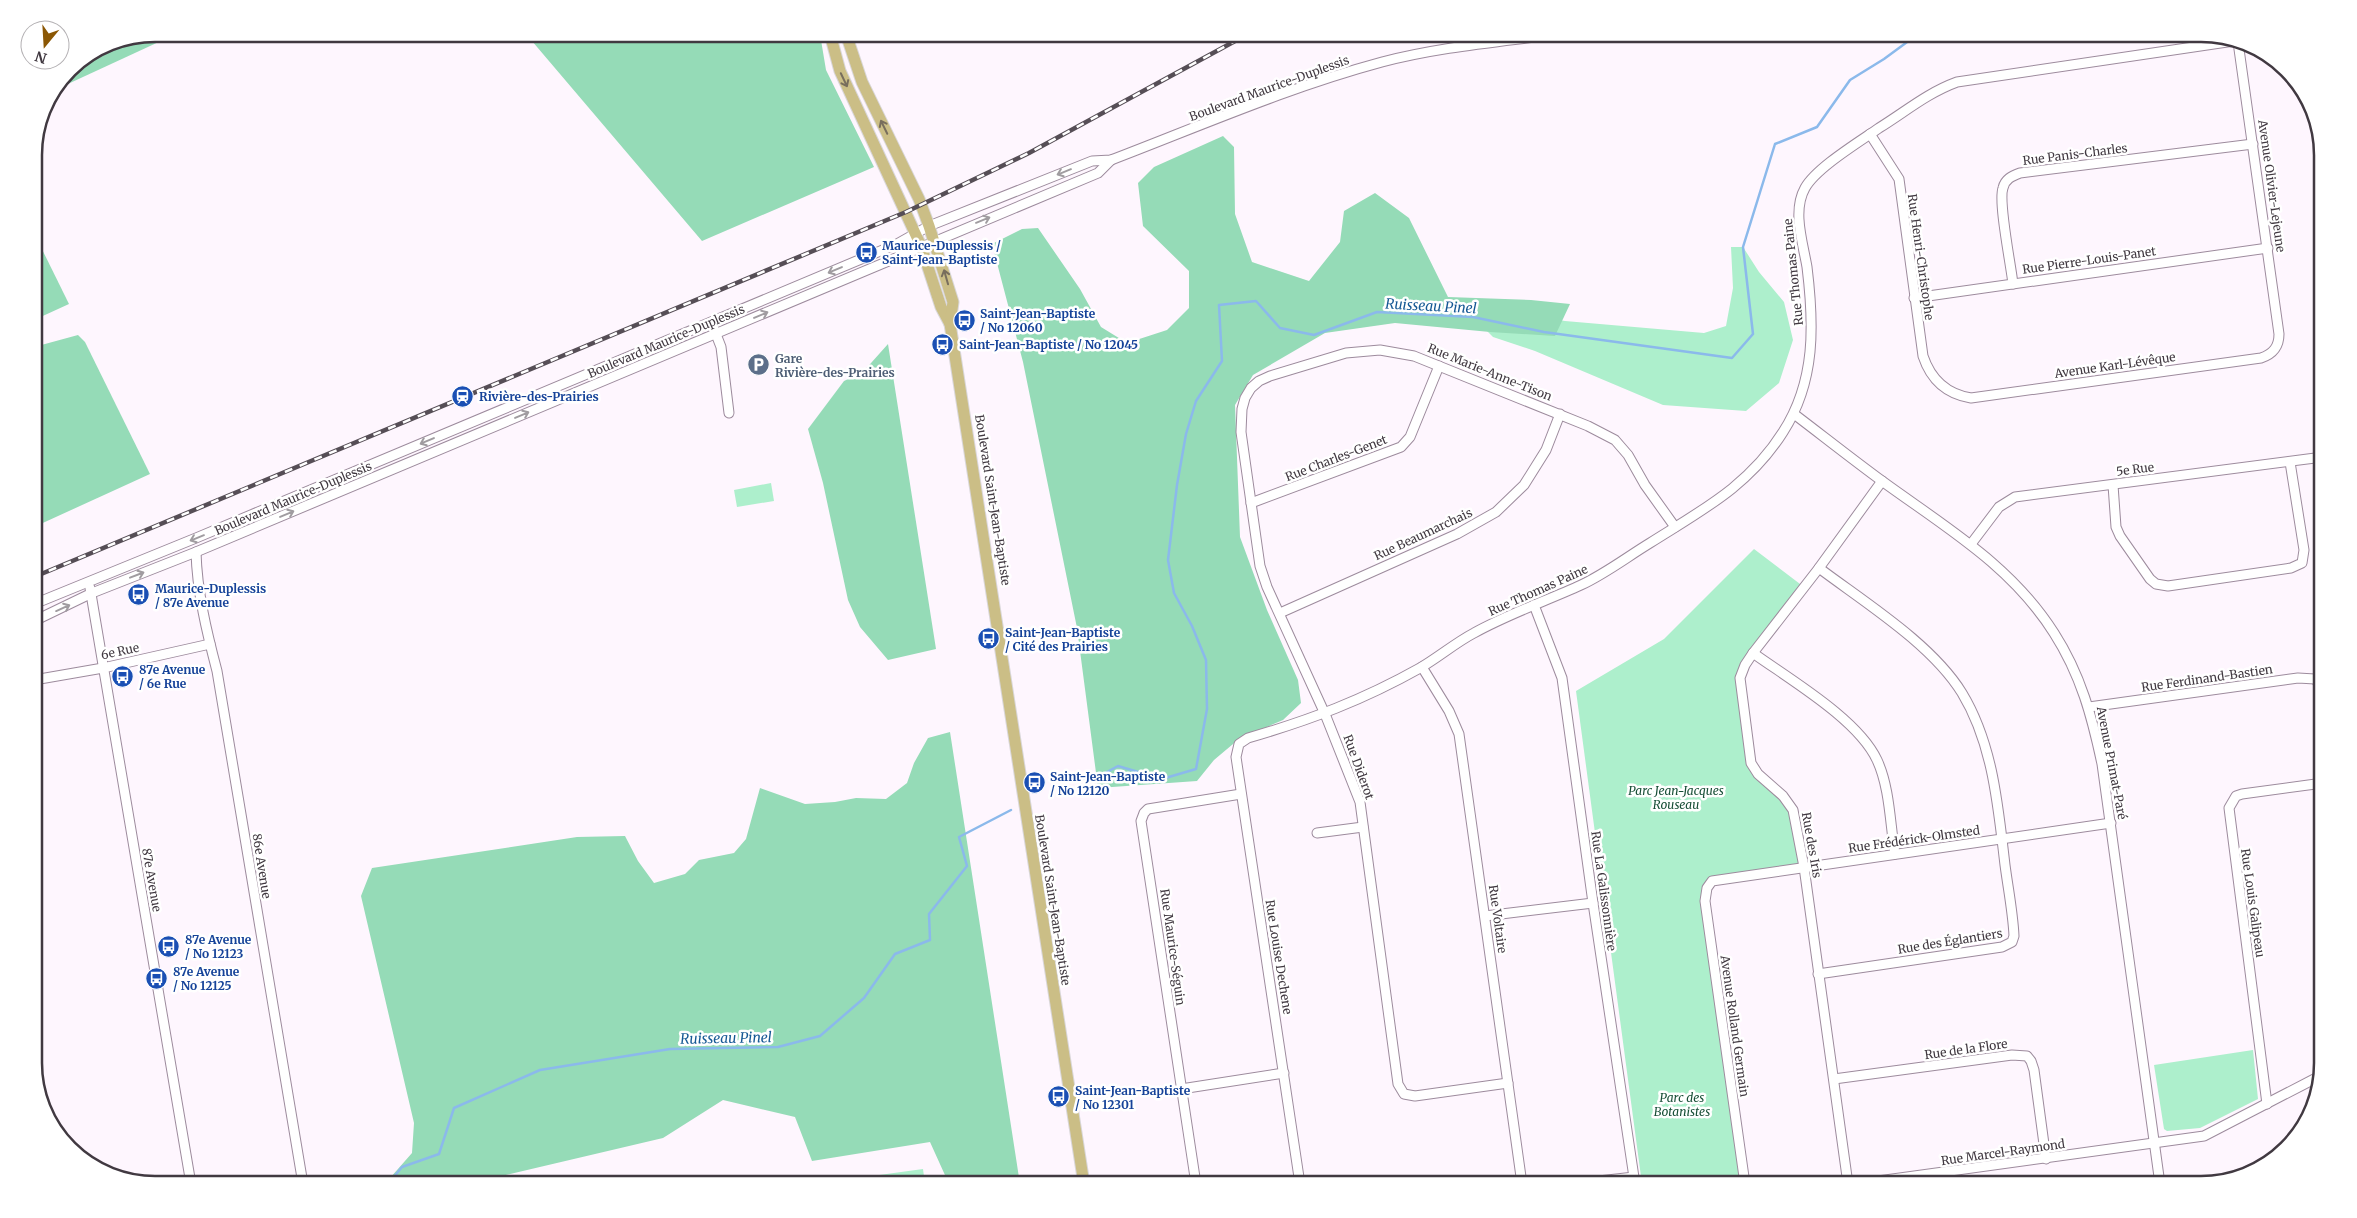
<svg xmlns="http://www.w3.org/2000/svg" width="2357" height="1218" font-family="Merriweather,serif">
  <rect width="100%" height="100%" fill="#fef6fe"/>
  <!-- green -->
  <g fill="#adefcc">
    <polygon points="1731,247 1743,247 1759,272 1784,302 1793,340 1779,383 1746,411 1663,405 1535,351 1493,337 1473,317 1487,308 1565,321 1704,333 1726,326 1733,288"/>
    <polygon points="771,483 774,501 737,507 734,490"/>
    <polygon points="1754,549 1804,587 1740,678 1741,696 1758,774 1793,810 1804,867 1713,879 1707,888 1745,1184 1642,1184 1576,691 1664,639"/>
    <polygon points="2253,1050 2258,1099 2200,1128 2167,1131 2164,1129 2154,1065"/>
    <polygon points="923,1169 925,1184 821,1184 821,1183"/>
  </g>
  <!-- forest -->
  <g fill="#95dbb7">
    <polygon points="156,34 176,34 57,89 70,69 109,43"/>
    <polygon points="526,34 820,34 826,70 874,167 702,241"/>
    <polygon points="1223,136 1234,147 1235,214 1252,262 1309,281 1340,242 1344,211 1375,193 1409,218 1448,297 1531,300 1570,304 1555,336 1490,332 1395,323 1325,333 1253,375 1235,405 1240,537 1267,610 1298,680 1301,703 1283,720 1239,739 1214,760 1197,781 1098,788 1077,628 1023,362 992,244 1022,229 1038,228 1080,289 1101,327 1127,343 1167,330 1189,308 1189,271 1143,226 1138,183 1154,167"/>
    <polygon points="34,233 69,304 34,320"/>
    <polygon points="78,335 85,342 150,474 34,527 34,347"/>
    <polygon points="888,344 936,649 888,660 860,627 848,600 823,483 808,429 844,381 863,372"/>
    <polygon points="950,732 1020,1184 949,1184 930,1142 812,1161 795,1117 723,1100 663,1138 467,1184 388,1184 390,1178 412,1153 414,1123 361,896 372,868 577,837 625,836 638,861 654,883 685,874 699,860 734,853 746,839 760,788 805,804 835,802 856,798 886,799 907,783 914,763 928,738"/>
  </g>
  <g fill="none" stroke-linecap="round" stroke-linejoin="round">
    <!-- stream -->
    <g stroke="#8bb9eb" stroke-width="2.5">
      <polyline points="1939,34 1962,37 1974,34"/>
      <polyline points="1050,778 1094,779 1118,766 1162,779 1196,769 1207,709 1206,660 1192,626 1174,593 1168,560 1177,485 1186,434 1196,401 1222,361 1219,305 1256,301 1280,328 1314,335 1377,312 1473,317 1544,332 1732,358 1753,334 1743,247 1775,144 1817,127 1850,80 1884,59 1918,34"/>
      <polyline points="388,1184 402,1167 439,1154 454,1108 540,1070 670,1049 778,1047 820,1036 864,998 895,954 930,940 929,914 967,866 959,837 1011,810"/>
    </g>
    <defs>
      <g id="minor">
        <path d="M1870 134 1899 179 1923 356C1931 380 1946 394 1971 398L2261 358C2273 354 2279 347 2279 334L2238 42"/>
        <path d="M2013 284C2011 265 1998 202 2003 188 2005 179 2012 176 2020 173L2253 144"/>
        <polyline points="1914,298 2268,248"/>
        <polyline points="714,329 721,347 729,413"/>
        <path d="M1794 414C1823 436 1852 459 1882 481 1945 527 2011 565 2054 633 2081 675 2092 717 2102 764L2160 1184"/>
        <polyline points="2113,485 2116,527 2120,536 2150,579 2156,584 2168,586 2291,568 2302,563 2304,550 2290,462"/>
        <polyline points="1251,503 1401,447 1410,437 1439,366"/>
        <polyline points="1971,544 1999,507 2015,497 2323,457"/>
        <path d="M196 552C197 592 207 633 217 671L303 1184"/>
        <polyline points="90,588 191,1184"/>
        <path d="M34 604 196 538 897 244 929 226 1092 161 1111 160C1200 126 1289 87 1382 62 1439 47 1499 42 1558 34"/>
        <polyline points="1534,605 1562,678 1593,903 1635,1184"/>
        <polyline points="1280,613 1457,534 1496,512 1524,485 1546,450 1560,414"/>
        <polyline points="34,621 92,593 196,552 1098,173 1111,160"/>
        <path d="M1753 653C1789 679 1858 719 1877 760 1890 788 1890 824 1895 854"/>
        <polyline points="1422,667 1449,711 1459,734 1522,1184"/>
        <polyline points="34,680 103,668 210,644"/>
        <polyline points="2089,707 2298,678 2315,679 2323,689"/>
        <polyline points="1317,833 1363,827"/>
        <polyline points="1485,916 1593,903"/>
        <path d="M1818 974 2002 947 2012 942 2014 936C2013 913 2008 888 2005 865 1998 806 1993 744 1962 693 1932 644 1864 602 1819 568"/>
        <polyline points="1834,1079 2012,1055 2027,1056 2031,1061 2034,1070 2046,1159"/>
        <polyline points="1508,1083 1415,1096 1404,1094 1398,1084 1360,802 1325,714 1267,587 1260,566 1241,432 1242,409 1245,398 1251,388 1259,381 1270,376 1346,353 1380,350 1414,356 1588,426 1615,440 1628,455 1645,485 1675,527"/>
        <polyline points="1181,1089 1284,1073"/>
        <polyline points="2267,1104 2229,808 2236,796 2242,794 2323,783"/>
        <polyline points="1196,1184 1141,821 1144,813 1148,809 1241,794"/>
        <path d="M1300 1184 1236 757 1239 744 1248 738C1310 720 1363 700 1420 668 1439 657 1455 643 1474 633 1508 614 1546 601 1581 585 1605 574 1627 557 1650 543 1702 510 1749 486 1783 432 1816 381 1814 324 1807 267 1803 243 1792 211 1805 188 1816 168 1859 142 1879 128 1905 112 1927 93 1957 82L2234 41"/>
        <polyline points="1572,1184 1634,1177"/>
        <polyline points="1745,1184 1705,901 1707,888 1712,881 2111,823"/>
        <polyline points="1848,1184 1804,867 1793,810 1783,796 1758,774 1751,763 1740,678 1745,665 1753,653 1819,568 1882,481"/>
        <polyline points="1856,1184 2204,1136 2320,1076"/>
      </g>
      <g id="major">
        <polyline points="830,34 840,71 921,246 941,307 950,324"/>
        <polyline points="846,34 862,82 919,199 929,226 953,302 950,324 1084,1184"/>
      </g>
    </defs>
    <!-- minor casing -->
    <use href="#minor" stroke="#9d8b9d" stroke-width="11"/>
    <!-- major casing -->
    <use href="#major" stroke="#d9d7d9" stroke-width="13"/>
    <!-- minor -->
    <use href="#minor" stroke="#fff" stroke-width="9"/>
    <!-- major -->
    <use href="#major" stroke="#cbbe86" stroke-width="11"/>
    <defs>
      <polyline id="rail" points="34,577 906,212 1029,153 1248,34"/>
    </defs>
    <!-- rail casing -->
    <use href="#rail" stroke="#564e56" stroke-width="4.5"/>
    <!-- rail -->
    <use href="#rail" stroke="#fff" stroke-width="2.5" stroke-dasharray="8" stroke-linecap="butt"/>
  </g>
  <!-- one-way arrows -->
  <defs><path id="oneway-shaft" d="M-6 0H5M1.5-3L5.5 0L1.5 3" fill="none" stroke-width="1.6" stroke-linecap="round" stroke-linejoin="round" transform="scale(1.25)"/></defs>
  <g stroke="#786e5d">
    <use href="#oneway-shaft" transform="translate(844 80) rotate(65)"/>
    <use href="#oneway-shaft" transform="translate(884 127) rotate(-116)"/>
    <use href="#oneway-shaft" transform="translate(946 277) rotate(-106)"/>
  </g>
  <g stroke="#a09ca0">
    <use href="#oneway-shaft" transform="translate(1064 172) rotate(158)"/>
    <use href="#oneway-shaft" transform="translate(983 220) rotate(-22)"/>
    <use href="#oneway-shaft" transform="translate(835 270) rotate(157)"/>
    <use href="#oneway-shaft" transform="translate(761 315) rotate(-23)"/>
    <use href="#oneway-shaft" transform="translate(522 415) rotate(-23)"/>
    <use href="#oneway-shaft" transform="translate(427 441) rotate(157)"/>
    <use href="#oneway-shaft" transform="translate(287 514) rotate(-23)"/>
    <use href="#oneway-shaft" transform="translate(197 538) rotate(158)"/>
    <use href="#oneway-shaft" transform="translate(137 575) rotate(-21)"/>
    <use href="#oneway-shaft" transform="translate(63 608) rotate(-24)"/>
  </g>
  <!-- icons -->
  <defs>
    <symbol id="bus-disc" viewBox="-11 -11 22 22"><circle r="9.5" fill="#1a4fb4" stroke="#fff"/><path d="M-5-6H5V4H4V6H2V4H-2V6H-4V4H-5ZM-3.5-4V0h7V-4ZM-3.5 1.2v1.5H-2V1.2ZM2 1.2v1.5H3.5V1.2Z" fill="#fff"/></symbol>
    <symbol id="parking-disc" viewBox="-11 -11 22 22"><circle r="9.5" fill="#5c6f8a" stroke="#fff"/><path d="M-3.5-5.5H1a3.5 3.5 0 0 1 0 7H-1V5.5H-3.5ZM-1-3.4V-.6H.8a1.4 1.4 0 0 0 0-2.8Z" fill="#fff"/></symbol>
    <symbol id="station-disc" viewBox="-11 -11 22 22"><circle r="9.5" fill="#1a4fb4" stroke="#fff"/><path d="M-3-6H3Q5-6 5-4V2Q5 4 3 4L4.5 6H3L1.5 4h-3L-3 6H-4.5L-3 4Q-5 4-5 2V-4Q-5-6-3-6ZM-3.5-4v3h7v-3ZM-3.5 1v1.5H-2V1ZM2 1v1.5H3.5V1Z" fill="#fff"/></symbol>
  </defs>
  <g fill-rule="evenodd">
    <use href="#bus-disc" x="854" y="240" width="25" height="25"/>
    <use href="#bus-disc" x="952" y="308" width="25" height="25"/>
    <use href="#bus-disc" x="930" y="332" width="25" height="25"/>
    <use href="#parking-disc" x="746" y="352" width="25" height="25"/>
    <use href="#station-disc" x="450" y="384" width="25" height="25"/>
    <use href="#bus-disc" x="126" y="582" width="25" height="25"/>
    <use href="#bus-disc" x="976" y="626" width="25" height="25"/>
    <use href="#bus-disc" x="110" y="664" width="25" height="25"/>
    <use href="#bus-disc" x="1022" y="770" width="25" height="25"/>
    <use href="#bus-disc" x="156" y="934" width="25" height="25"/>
    <use href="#bus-disc" x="144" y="966" width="25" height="25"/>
    <use href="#bus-disc" x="1046" y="1084" width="25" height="25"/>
  </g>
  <g text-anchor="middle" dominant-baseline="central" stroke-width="5" stroke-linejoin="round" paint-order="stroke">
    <!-- street labels -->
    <g font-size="12" fill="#413941" stroke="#fff">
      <text transform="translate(1269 88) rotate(-20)">Boulevard Maurice-Duplessis</text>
      <text transform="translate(2075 154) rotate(-7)">Rue Panis-Charles</text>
      <text transform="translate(2272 186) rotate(82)">Avenue Olivier-Lejeune</text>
      <text transform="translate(1921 257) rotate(82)">Rue Henri-Christophe</text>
      <text transform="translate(2089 260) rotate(-8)">Rue Pierre-Louis-Panet</text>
      <text transform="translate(1793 272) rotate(-96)">Rue Thomas Paine</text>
      <text transform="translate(666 341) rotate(-23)">Boulevard Maurice-Duplessis</text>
      <text transform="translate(2115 365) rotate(-8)">Avenue Karl-Lévêque</text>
      <text transform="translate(1490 372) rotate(22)">Rue Marie-Anne-Tison</text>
      <text transform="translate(1336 458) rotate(-21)">Rue Charles-Genet</text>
      <text transform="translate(2135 469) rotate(-7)">5e Rue</text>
      <text transform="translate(293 498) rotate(-23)">Boulevard Maurice-Duplessis</text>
      <text transform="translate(993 500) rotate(81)">Boulevard Saint-Jean-Baptiste</text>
      <text transform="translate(1423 534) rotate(-25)">Rue Beaumarchais</text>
      <text transform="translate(1538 590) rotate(-24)">Rue Thomas Paine</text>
      <text transform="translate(120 651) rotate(-12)">6e Rue</text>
      <text transform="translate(2207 678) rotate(-8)">Rue Ferdinand-Bastien</text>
      <text transform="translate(2112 763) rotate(79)">Avenue Primat-Paré</text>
      <text transform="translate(1359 767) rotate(70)">Rue Diderot</text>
      <text transform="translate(1914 839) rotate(-8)">Rue Frédérick-Olmsted</text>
      <text transform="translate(1812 845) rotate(80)">Rue des Iris</text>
      <text transform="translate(262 866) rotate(81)">86e Avenue</text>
      <text transform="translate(152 880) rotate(80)">87e Avenue</text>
      <text transform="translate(1604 891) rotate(82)">Rue La Galissonnière</text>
      <text transform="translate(1053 900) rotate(81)">Boulevard Saint-Jean-Baptiste</text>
      <text transform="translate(2253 903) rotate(82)">Rue Louis Galipeau</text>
      <text transform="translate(1498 919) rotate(82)">Rue Voltaire</text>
      <text transform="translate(1950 941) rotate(-9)">Rue des Églantiers</text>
      <text transform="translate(1173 947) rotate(82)">Rue Maurice-Séguin</text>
      <text transform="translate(1279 957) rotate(81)">Rue Louise Dechene</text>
      <text transform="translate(1735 1026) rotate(82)">Avenue Rolland Germain</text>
      <text transform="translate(1966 1049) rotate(-8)">Rue de la Flore</text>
      <text transform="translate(2003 1152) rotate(-8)">Rue Marcel-Raymond</text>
    </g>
    <!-- transit labels -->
    <g font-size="12" font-weight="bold" fill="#164399" stroke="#fff" text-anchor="start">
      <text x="882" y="245">Maurice-Duplessis /<tspan x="882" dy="14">Saint-Jean-Baptiste</tspan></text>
      <text x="980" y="313">Saint-Jean-Baptiste<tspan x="980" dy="14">/ No 12060</tspan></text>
      <text x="959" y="344">Saint-Jean-Baptiste / No 12045</text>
      <text x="479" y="396">Rivière-des-Prairies</text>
      <text x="155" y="588">Maurice-Duplessis<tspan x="155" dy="14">/ 87e Avenue</tspan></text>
      <text x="1005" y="632">Saint-Jean-Baptiste<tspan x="1005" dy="14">/ Cité des Prairies</tspan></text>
      <text x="139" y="669">87e Avenue<tspan x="139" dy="14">/ 6e Rue</tspan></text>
      <text x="1050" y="776">Saint-Jean-Baptiste<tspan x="1050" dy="14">/ No 12120</tspan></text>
      <text x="185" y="939">87e Avenue<tspan x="185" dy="14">/ No 12123</tspan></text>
      <text x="173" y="971">87e Avenue<tspan x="173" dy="14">/ No 12125</tspan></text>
      <text x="1075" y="1090">Saint-Jean-Baptiste<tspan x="1075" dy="14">/ No 12301</tspan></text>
    </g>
    <!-- service labels -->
    <g font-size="12" font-weight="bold" fill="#4e5e75" stroke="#fff" text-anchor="start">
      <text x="775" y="358">Gare<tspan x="775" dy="14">Rivière-des-Prairies</tspan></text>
    </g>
    <!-- park labels -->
    <g font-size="12" font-style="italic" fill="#174e36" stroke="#fff">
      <text x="1676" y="790">Parc Jean-Jacques<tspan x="1676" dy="14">Rouseau</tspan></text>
      <text x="1682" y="1097">Parc des<tspan x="1682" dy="14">Botanistes</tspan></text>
    </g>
    <!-- water labels -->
    <g font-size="14" font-style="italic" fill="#155894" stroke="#fff">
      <text transform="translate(1431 306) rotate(3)">Ruisseau Pinel</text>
      <text transform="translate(726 1038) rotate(-1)">Ruisseau Pinel</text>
    </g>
  </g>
  <!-- crop -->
  <path d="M0 0H2357V1218H0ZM155 42H2201A113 113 0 0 1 2314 155V1063A113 113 0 0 1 2201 1176H155A113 113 0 0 1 42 1063V155A113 113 0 0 1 155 42Z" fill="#fff" fill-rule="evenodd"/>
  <path fill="none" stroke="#413941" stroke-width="2.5" d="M155 42H2201A113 113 0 0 1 2314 155V1063A113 113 0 0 1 2201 1176H155A113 113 0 0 1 42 1063V155A113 113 0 0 1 155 42Z"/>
  <!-- north arrow -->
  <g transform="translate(45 45) rotate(198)"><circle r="24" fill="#ffffff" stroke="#b3b0b3"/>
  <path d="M0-4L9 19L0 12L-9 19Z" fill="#8b5704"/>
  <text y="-8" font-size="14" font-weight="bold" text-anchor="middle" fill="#413941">N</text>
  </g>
</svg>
